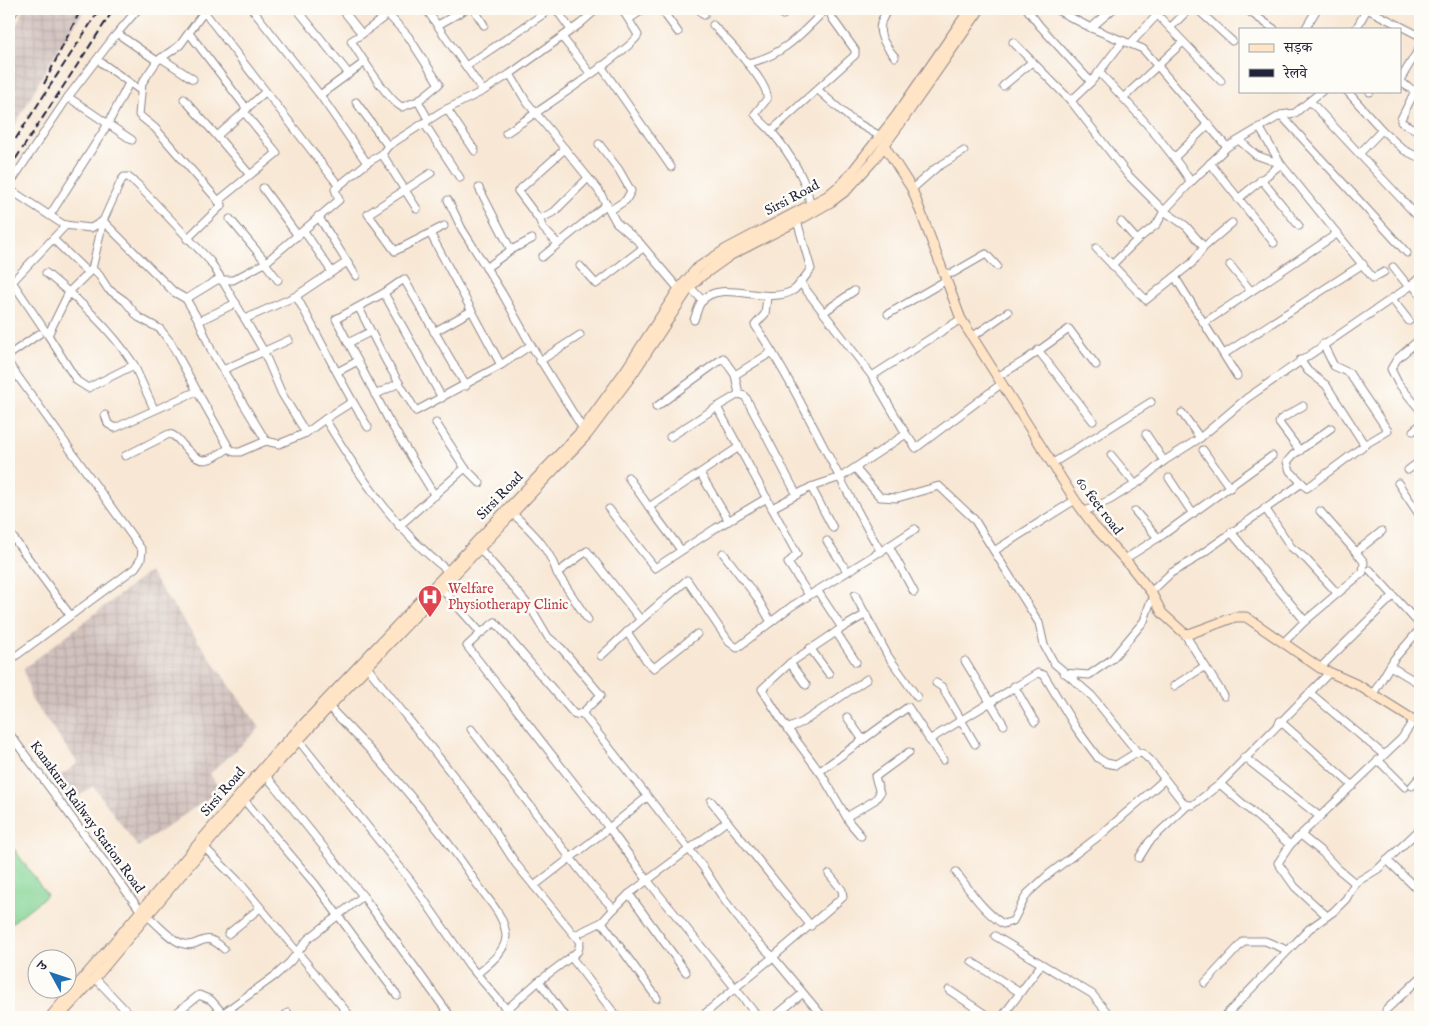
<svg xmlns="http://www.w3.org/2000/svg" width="1429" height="1026" font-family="'IM FELL English','Noto Serif Devanagari',serif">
  <defs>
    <pattern id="industrial-grid" width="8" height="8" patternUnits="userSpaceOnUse" patternTransform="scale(1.25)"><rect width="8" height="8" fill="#d0c0bc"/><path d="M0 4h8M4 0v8" fill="none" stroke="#b2a5a2"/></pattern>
  </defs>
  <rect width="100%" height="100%" fill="#fdfcf7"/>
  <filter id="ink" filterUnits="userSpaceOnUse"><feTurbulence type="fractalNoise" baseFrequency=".02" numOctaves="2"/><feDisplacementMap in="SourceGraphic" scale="10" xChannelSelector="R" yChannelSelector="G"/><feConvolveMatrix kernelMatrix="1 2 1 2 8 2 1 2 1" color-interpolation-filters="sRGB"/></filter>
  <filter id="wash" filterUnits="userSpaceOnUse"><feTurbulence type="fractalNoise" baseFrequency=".0096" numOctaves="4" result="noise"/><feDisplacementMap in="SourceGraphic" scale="20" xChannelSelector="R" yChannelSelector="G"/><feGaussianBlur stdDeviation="1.12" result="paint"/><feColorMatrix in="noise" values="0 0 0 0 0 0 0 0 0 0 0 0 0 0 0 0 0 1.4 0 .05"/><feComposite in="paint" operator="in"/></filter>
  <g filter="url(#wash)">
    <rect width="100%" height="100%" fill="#f8e7d4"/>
    <!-- industrial -->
    <g fill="url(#industrial-grid)">
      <polygon points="24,9 85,9 50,62 9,136 9,39"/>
      <polygon points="149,572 260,728 210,774 220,790 138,847 93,786 69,803 53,781 78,763 31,699 24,668"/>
    </g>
    <!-- pitch -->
    <polygon fill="#84d495" stroke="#537b68" points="9,842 47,895 9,925 9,841"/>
  </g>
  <g filter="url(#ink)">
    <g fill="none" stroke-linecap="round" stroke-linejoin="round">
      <defs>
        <g id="street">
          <polyline points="252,9 320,95 367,163 382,154"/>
          <polyline points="297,9 349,74"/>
          <path d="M342 9 362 34 351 41C361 56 388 101 402 107L418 101 428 119"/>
          <polyline points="383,9 408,36 439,84 418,101"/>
          <polyline points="426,9 483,91 510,74 526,101 599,191 616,222 639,242 682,293"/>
          <polyline points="474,9 484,25"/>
          <polyline points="556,9 571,30"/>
          <polyline points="661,9 678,32"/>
          <polyline points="699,9 704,15"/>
          <polyline points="779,9 783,15"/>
          <path d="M889 9C873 27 881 41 895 57"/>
          <path d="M1027 9 1039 25 1091 82 1099 72C1132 107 1165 142 1191 182L1164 211 1186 226 1204 247 1192 263 1146 300 1096 248"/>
          <polyline points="1055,9 1091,28 1143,49 1227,147"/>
          <polyline points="1152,9 1221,81"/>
          <polyline points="1197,9 1232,41"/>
          <polyline points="1246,9 1274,29"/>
          <polyline points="1367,9 1420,36"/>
          <polyline points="205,13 339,186"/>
          <polyline points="629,19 644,9"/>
          <polyline points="9,20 15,9"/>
          <polyline points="438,25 466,9"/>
          <path d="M713 25C725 38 770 83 767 99L755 114C760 121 767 126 772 132 786 149 813 187 809 209"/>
          <polyline points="1091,28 1113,9"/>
          <polyline points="1170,28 1189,9"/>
          <polyline points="1305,29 1317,9"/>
          <polyline points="1356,29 1367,9"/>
          <polyline points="189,33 247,109"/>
          <polyline points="362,34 395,9"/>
          <polyline points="121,36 157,61"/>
          <polyline points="562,37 590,73"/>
          <polyline points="1013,42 1071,101"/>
          <polyline points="1131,43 1157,15"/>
          <polyline points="161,58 193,79"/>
          <polyline points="102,63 140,90"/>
          <path d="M747 63C782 57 802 33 826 9"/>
          <polyline points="466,66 551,9"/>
          <polyline points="601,66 671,167"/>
          <polyline points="1099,72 1123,41"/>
          <polyline points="510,74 580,24 597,9"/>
          <polyline points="1400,80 1420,47"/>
          <polyline points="1091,82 1071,101 1128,175 1164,211 1157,224 1137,240 1112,265"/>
          <polyline points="1400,82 1420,94"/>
          <polyline points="129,83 108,124 132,140"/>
          <polyline points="1003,86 1032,62"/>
          <polyline points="818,90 852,120 880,136"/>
          <polyline points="1347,91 1382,130 1404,150 1420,158"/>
          <polyline points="1415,91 1401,119 1401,122 1420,132"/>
          <polyline points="1370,92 1370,91"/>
          <polyline points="320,95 365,62"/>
          <polyline points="68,97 114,37 138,9"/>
          <polyline points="1123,98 1183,42"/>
          <polyline points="184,99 217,136"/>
          <polyline points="1310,101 1420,219"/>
          <polyline points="356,102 388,146 382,154 417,209"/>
          <polyline points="447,109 475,151"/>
          <polyline points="244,111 265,92"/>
          <polyline points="1281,115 1407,253"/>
          <polyline points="424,123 460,178"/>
          <polyline points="771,131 855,55 855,50 832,18 829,9"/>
          <path d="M506 133C524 121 635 47 638 35L622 9"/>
          <polyline points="1240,141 1256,155 1281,164 1373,278 1384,272"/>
          <polyline points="599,144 619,170 631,191 626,200 611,210"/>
          <polyline points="388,146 441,112 483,91"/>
          <polyline points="565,149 518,191 539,219 554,212 588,178"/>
          <polyline points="1360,153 1382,130"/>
          <polyline points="1175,157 1209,124"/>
          <polyline points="1210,163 1274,243"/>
          <polyline points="431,173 368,214 395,251 444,226"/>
          <polyline points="1261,179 1299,226"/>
          <polyline points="1191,182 1227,147 1281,115 1295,113 1322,91"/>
          <polyline points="9,185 68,97 108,124 50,215"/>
          <polyline points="263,188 298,236"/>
          <polyline points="479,188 511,250 486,268"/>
          <polyline points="9,189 64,225 91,228 103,221 174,292 186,299 217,280 233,280 265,263 339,200 335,189 367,163"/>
          <polyline points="912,189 936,168 964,151"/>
          <polyline points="1238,199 1281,164 1259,127"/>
          <polyline points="448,200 462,229 502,293 531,345 583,429"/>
          <polyline points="218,201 277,153 244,112 217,136 250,175"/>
          <polyline points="318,216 356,276"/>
          <polyline points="230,219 266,262"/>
          <polyline points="539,219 543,228 558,244"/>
          <polyline points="1121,222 1137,240"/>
          <polyline points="304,231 332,272"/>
          <polyline points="53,239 88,273"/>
          <polyline points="187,239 222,205 155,128 139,115 142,83 157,61 180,45 206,9"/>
          <polyline points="1204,247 1232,223"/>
          <polyline points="511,250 532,239"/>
          <polyline points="542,257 607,204"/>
          <polyline points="265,263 278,280"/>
          <polyline points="1230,265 1251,291"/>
          <polyline points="580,266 596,284 643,248"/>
          <polyline points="1393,267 1409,287"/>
          <polyline points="92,269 103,221 121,181 124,177 128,177 137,184 210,261 222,280 263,350 282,394 306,433"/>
          <path d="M46 273C79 300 111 329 134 365"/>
          <polyline points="943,274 953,273 986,254 997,266"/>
          <polyline points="9,277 48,335"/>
          <polyline points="1175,277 1237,376"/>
          <polyline points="13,281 66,225"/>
          <polyline points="800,282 872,376 906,434 916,448 1001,384"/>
          <polyline points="1412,284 1420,295"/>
          <polyline points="690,287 703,301"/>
          <polyline points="384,293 442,398"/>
          <polyline points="296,296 347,262"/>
          <path d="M767 297 765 314 755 325C803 397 836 478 881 552"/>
          <polyline points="186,299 199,321 212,352 266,441"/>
          <polyline points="1392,299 1409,321"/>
          <polyline points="359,308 386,361 416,411 501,365 430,233"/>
          <polyline points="824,312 854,291"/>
          <polyline points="888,314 945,281"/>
          <path d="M245 319 296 296C321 339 341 385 368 427"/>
          <path d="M694 320C696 315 698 307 701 302 720 277 767 307 794 290 800 285 806 275 811 269L797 221"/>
          <polyline points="199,321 236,303"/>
          <polyline points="1204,323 1338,233"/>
          <polyline points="434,332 471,311"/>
          <polyline points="972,337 1008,312"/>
          <polyline points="1420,339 1397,359 1391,369 1398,383 1420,410"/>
          <polyline points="348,343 370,332"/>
          <polyline points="1038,350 1093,421"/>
          <polyline points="772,352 735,375 739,394 745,396 797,495"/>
          <polyline points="1224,354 1363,264"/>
          <polyline points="9,355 39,334"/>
          <polyline points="1300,360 1308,371 1326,385 1362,441 1366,444 1388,431 1349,373 1334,366 1323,344"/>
          <polyline points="540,361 580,335"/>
          <polyline points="9,364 142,550 141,559 135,568 9,661"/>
          <polyline points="501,365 531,345"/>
          <polyline points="223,370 289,340"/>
          <polyline points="337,372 358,361"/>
          <polyline points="872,376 961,319"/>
          <polyline points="997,377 1024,361 1069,329 1096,365"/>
          <polyline points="375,395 399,383"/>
          <polyline points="656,407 723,358 735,375"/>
          <polyline points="717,407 739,394"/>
          <polyline points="154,409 134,365 88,388 77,381 48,335 69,292 92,269 99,275 108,289 125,301 138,317 160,329 171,343 197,391"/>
          <polyline points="1182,413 1200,438"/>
          <path d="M105 415 108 424 115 428 197 391 229 448 234 452H240L266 441 279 444 306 433 325 419C359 475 396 531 447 570"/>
          <polyline points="325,419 352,402"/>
          <polyline points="1331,428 1293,455 1287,462 1290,471 1307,488 1366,444"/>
          <polyline points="1413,431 1420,425"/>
          <polyline points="1146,434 1164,461"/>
          <polyline points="670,437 717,407 797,554 788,563 809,595"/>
          <polyline points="1203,450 1230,488"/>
          <polyline points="1300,451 1279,423 1281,419 1303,406"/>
          <polyline points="1111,455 1135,484"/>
          <path d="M125 456 169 434C175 435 178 439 182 444 201 466 206 463 229 448"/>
          <polyline points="1053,463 1151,402"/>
          <polyline points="465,468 480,483"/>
          <polyline points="855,468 880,497 897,498 939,486 974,519 1039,623 1044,645 1054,663 1092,696 1138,753"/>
          <polyline points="1408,470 1420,461"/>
          <polyline points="700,473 729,521"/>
          <polyline points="628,477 649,507"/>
          <polyline points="1169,478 1193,514"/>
          <polyline points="1398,483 1420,516"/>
          <polyline points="811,487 833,528"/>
          <polyline points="435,496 388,419 336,319 384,293 404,279 466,386"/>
          <polyline points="772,508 811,487 841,477 906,434"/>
          <polyline points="1265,508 1291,547 1306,559 1337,593"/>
          <polyline points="609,509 655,568 716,528 767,498"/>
          <polyline points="1135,511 1158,538"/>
          <polyline points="1320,511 1356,552"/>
          <polyline points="1083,512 1110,500 1139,482 1164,461 1200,438 1247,398 1409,287 1420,277"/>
          <path d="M513 514C532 531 549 548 557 573L587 551 640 619"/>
          <polyline points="399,526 465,468 436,423"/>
          <polyline points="9,532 70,615"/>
          <polyline points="1231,532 1305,621 1283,643"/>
          <polyline points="827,541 847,571"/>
          <polyline points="889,546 915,529"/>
          <polyline points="479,548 531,608 548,637 562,649 601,695 582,713 575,715 495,622 481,633"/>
          <polyline points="681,550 649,507 739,447"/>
          <polyline points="994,551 1075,500"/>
          <polyline points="723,553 756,596 771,622"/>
          <polyline points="1125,559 1164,534 1272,456"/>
          <polyline points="1370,570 1420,625"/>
          <polyline points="557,573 588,620"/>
          <polyline points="442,589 481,633 467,646 609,828 534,886"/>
          <polyline points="817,590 842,628 790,663 762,689 782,721 822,775 850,823 861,836"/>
          <polyline points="1151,592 1171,573 1190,562 1302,483"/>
          <polyline points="855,595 888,656 917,697"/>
          <polyline points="1305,621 1363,572 1364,562 1356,552 1382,531"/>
          <polyline points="842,628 866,614"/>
          <polyline points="836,632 856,662"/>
          <polyline points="1184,633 1224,696"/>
          <polyline points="697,634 654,668 646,660 627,632 687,580 729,642 737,648 792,606 889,546 914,592"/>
          <polyline points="810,648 829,674"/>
          <polyline points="601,656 627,632"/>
          <polyline points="965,661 1004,725"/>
          <polyline points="790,663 806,685"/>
          <polyline points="1390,666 1420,684"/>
          <polyline points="367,667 483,813 516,864 580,942 578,951 571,957 539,981 507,1009"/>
          <polyline points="1320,668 1393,596"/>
          <polyline points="1064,673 1089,675 1112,659 1144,621 1150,603 1155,600"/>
          <polyline points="936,683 942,687 975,744"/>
          <polyline points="1014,686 1035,722"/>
          <polyline points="1174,686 1205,666"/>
          <polyline points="1310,693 1384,755"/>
          <polyline points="1373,694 1394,659 1420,629"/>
          <path d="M329 707C379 758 436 822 475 881 486 898 505 915 506 936 506 952 487 965 477 974"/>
          <polyline points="582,713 703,867 725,901 754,938 773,957 735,988 758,1017"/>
          <polyline points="847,717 863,740"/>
          <polyline points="1280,721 1353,786"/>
          <polyline points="471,729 592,886 614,909 602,922 657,998"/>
          <polyline points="787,729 803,722 867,679"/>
          <path d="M9 733 140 910C154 919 167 938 181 943 201 951 201 927 224 949"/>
          <polyline points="929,740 1038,673 1044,675 1076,728 1098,758 1106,763 1116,765 1134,754 1142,753 1150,760 1185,805 1193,805 1220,784 1329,673"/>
          <polyline points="299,741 411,881 469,965 513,1017"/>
          <polyline points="1244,757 1319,816"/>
          <polyline points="1378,760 1405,787"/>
          <polyline points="820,771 908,707 943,760"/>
          <polyline points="264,773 363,896 451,1017"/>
          <polyline points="1220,784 1290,845"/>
          <polyline points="1412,786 1420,777"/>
          <polyline points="646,798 609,828 648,881 735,988 701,1017"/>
          <polyline points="244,800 315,884 397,995"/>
          <polyline points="711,801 811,926"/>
          <polyline points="848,816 875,800 880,793 875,777 909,752"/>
          <polyline points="1301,835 1323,853 1337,868 1355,883"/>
          <polyline points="204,847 241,884 351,1017"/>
          <polyline points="1139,858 1149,842 1188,805"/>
          <polyline points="1387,860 1420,892"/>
          <path d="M956 872C970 891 983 911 1003 924L1013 921 1027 894 1049 874 1103 833 1164 780"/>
          <polyline points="629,894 686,972"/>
          <polyline points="614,909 629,894 727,821"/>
          <polyline points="1327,916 1295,887 1278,863 1290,845 1402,738 1413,721"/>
          <polyline points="228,934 260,908"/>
          <polyline points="575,935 602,922"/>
          <polyline points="995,936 1092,994 1111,1017"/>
          <polyline points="571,957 617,1017"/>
          <polyline points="972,962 1019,992"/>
          <polyline points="95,978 132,1017"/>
          <polyline points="539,981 565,1017"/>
          <polyline points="1205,983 1244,941 1265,941 1287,950"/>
          <polyline points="949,990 989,1017"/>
          <polyline points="1386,1010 1420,978"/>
          <polyline points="171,1017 199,995 211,1000 226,1017"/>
          <polyline points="218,1017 276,975 290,962 308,939 363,896"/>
          <polyline points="283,1017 288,1013"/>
          <polyline points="774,1017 802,994"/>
          <polyline points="823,1017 773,957 843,897 842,890 829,874"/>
          <polyline points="1002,1017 1041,965"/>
          <polyline points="1224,1017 1309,929 1333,912 1346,899 1355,883 1378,869 1420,829"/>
        </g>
        <g id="secondary">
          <polyline points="884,145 912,189 961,319 1075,500 1093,525 1128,563 1151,592 1162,613 1184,633 1189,634 1235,617 1246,617 1320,668 1358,685 1420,724"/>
          <polyline points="50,1017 274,755 583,429 625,371 678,290 697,268 726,249 827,196 844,182 896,116 970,9"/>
          <polyline points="59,1017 95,978 244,800 329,707 587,435 632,375 690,287 703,275 731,255 801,219 831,202 847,190 873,161 902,121 980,9"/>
        </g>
      </defs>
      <!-- street casing -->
      <use href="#street" stroke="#8d8488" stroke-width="9"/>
      <!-- secondary casing -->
      <use href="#secondary" stroke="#8d8488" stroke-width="11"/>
      <!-- street -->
      <use href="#street" stroke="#fff" stroke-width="7"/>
      <!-- secondary -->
      <use href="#secondary" stroke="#ffe4c6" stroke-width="9"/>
      <!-- rail -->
      <g stroke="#22223b" stroke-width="2" stroke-dasharray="8 4" stroke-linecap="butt">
        <polyline points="44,84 81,9"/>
        <polyline points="9,149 100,9"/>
        <polyline points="9,169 114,9"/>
      </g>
    </g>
  </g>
  <!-- icons -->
  <defs>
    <symbol id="hospital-pin" viewBox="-11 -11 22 30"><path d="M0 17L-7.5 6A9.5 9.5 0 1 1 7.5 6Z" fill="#e0444e" stroke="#fdfcf7"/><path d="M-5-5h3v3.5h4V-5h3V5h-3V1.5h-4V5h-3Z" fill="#fff"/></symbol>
  </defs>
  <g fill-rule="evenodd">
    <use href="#hospital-pin" x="416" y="583" width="28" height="38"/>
  </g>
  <g text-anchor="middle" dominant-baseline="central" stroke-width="5" stroke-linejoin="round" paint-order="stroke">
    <!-- street labels -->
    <g font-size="14" fill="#22223b" stroke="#fdfcf7">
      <text transform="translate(792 198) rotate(-28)">Sirsi Road</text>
      <text transform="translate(500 496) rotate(-46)">Sirsi Road</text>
      <text transform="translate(1099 506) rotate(53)">60 feet road</text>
      <text transform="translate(223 792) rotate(-49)">Sirsi Road</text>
      <text transform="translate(87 817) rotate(54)">Kanakura Railway Station Road</text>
    </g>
    <!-- health labels -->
    <g font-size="14" fill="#be3a42" stroke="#fdfcf7" text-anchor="start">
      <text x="448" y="589">Welfare<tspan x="448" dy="16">Physiotherapy Clinic</tspan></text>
    </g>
  </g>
  <!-- margin -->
  <rect width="1429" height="1026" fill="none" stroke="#fdfcf7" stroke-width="30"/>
  <!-- legend -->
  <rect x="1239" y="28" width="162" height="65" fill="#fdfcf7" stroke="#a5a5ac"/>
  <rect x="1249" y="44" width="25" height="8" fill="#ffe4c6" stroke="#a5a5ac"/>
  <text x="1284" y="52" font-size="15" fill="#22223b">सड़क</text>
  <rect x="1249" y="69" width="25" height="8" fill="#22223b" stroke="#a5a5ac"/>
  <text x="1284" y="78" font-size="15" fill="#22223b">रेलवे</text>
  <!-- north arrow -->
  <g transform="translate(52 974) rotate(310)"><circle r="24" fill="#fdfcf7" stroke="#a5a5ac"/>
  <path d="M0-4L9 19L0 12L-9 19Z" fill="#1f6fb2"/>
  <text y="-8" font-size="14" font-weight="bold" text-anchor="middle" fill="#22223b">उ</text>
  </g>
</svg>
